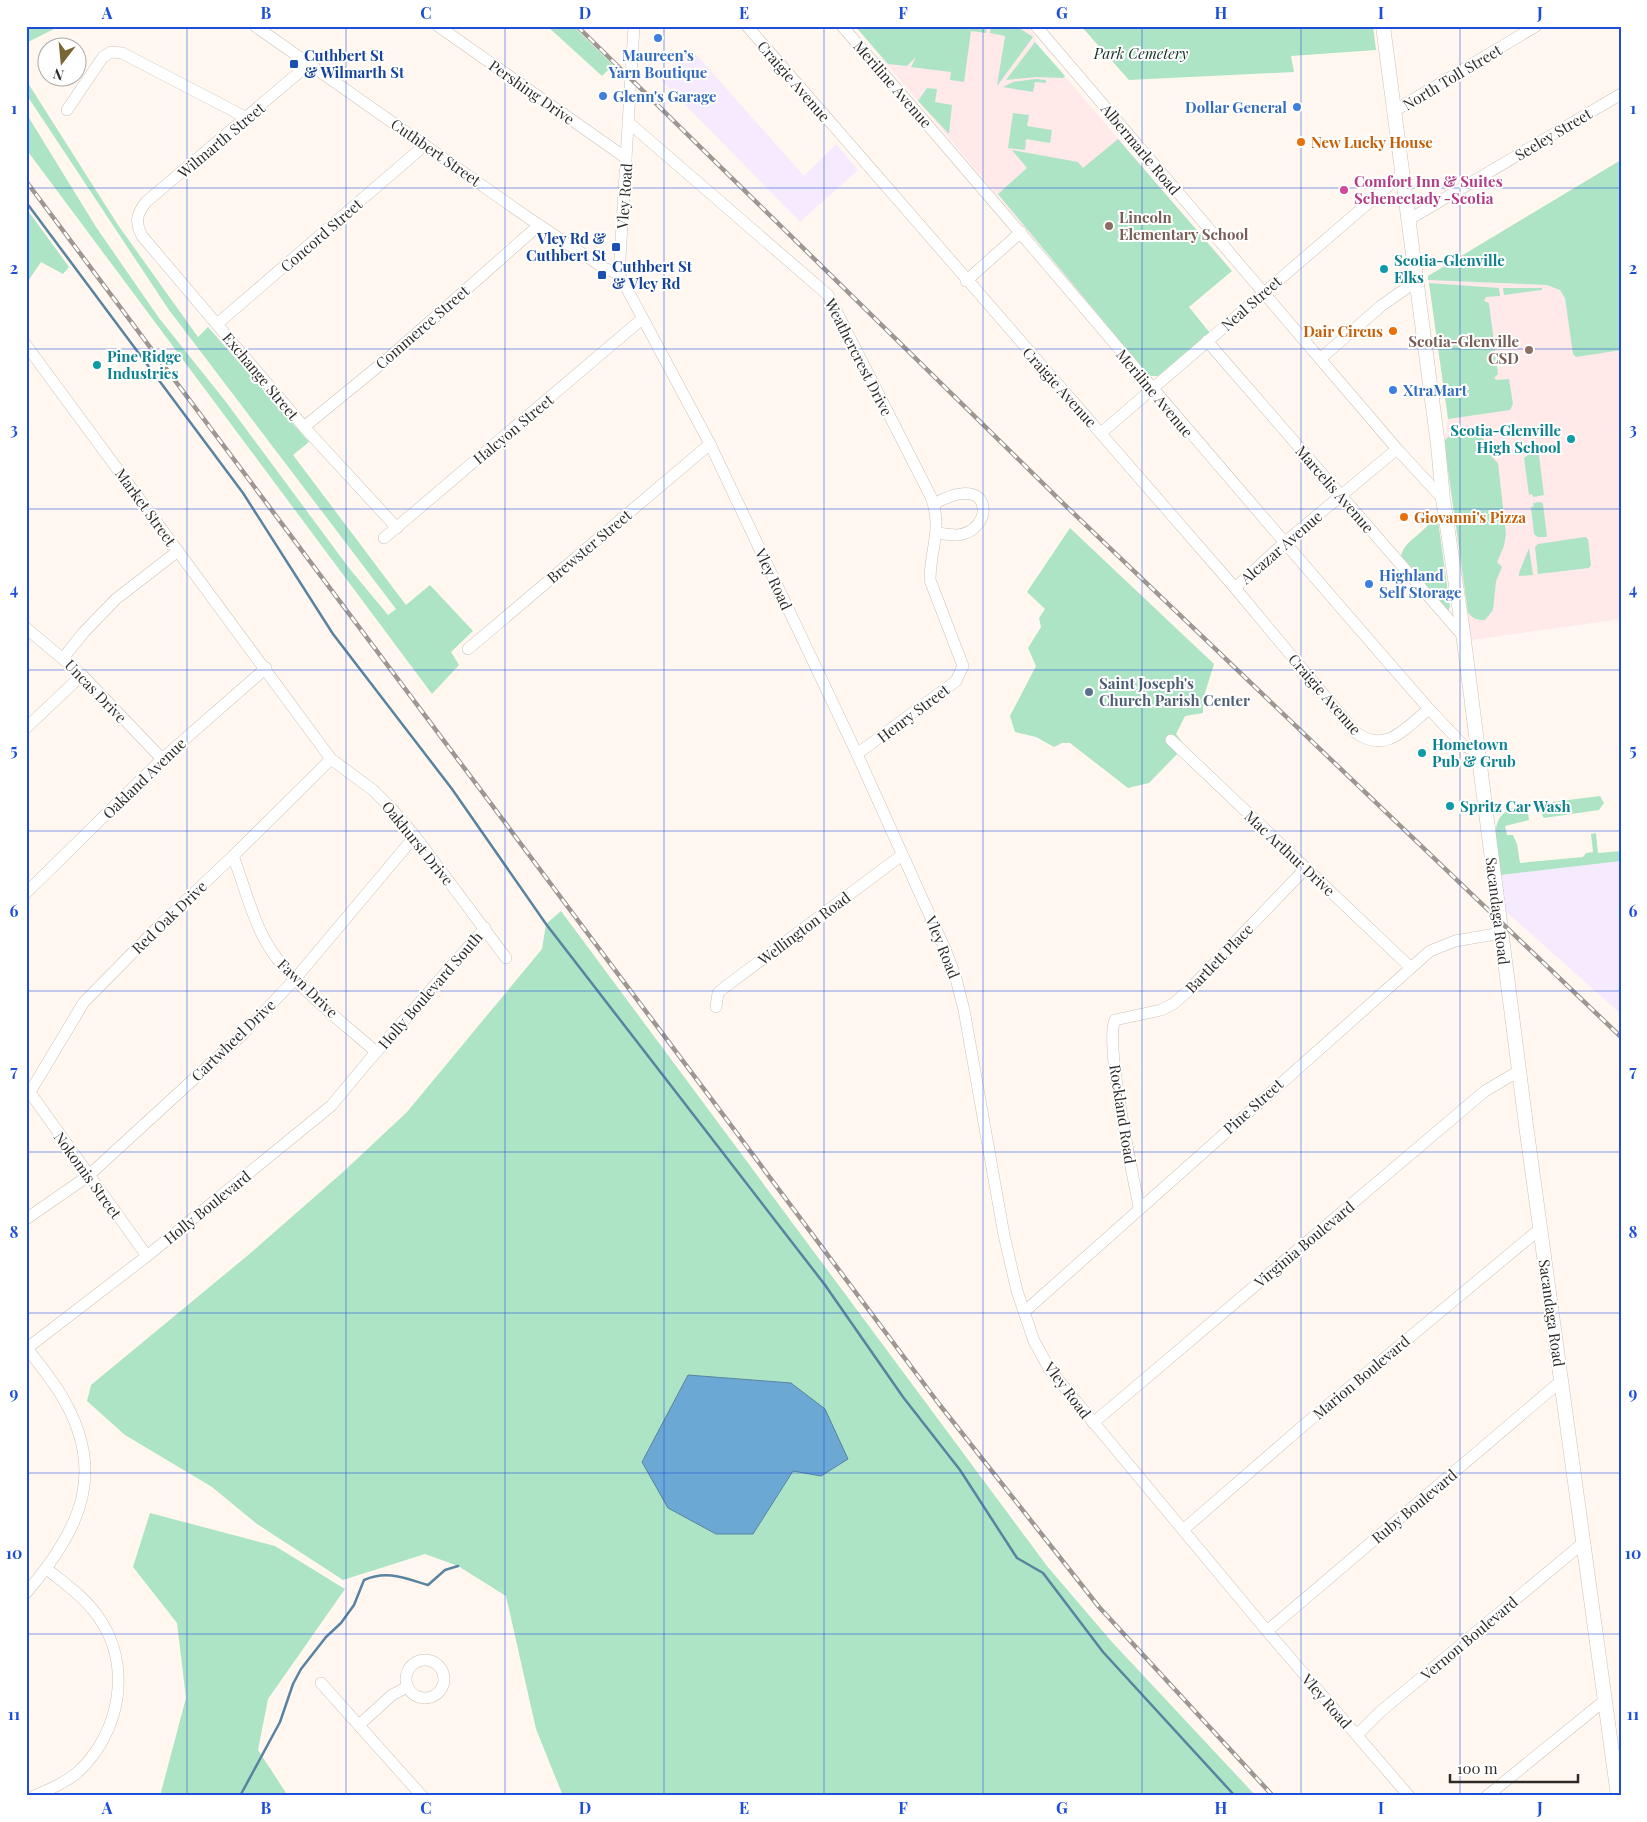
<svg xmlns="http://www.w3.org/2000/svg" width="1647" height="1822" font-family="'Playfair Display',serif">
  <rect width="100%" height="100%" fill="#fff7f0"/>
  <!-- industrial -->
  <g fill="#f5eafe">
    <polygon points="692,50 804,176 836,144 858,170 800,222 660,79"/>
    <polygon points="1621,861 1621,1014 1501,907 1501,875"/>
  </g>
  <!-- education -->
  <g fill="#ffe9e9">
    <polygon points="855,26 1027,26 1034,35 1035,42 1220,257 1178,294 1158,376 1149,376"/>
    <polygon points="1621,160 1621,619 1471,640 1444,441 1448,419 1428,276"/>
  </g>
  <!-- green -->
  <g fill="#ade4c6">
    <polygon points="26,26 60,26 26,43"/>
    <polygon points="547,26 573,26 613,65 602,76"/>
    <polygon points="855,26 987,26 986,33 971,31 964,82 950,80 951,72 911,67 916,57 907,66 888,64"/>
    <polygon points="991,26 1016,26 1033,37 997,86 1005,36 990,33"/>
    <polygon points="1081,26 1373,26 1376,50 1291,56 1294,72 1129,80"/>
    <polygon points="1035,42 1065,76 1063,78 1036,77 1006,80"/>
    <polygon points="1036,79 1046,80 1046,83 1035,82 1033,92 1003,87 1013,82"/>
    <polygon points="26,80 118,225 198,337 208,327 309,442 293,455 406,605 430,585 473,631 451,652 459,665 432,694 26,149 26,113 96,227 159,318 226,402 349,568 388,615 396,609 169,310 26,94"/>
    <polygon points="927,88 937,89 935,102 952,105 949,134 918,101"/>
    <polygon points="1013,113 1029,115 1027,126 1052,130 1050,143 1026,139 1025,150 1008,148"/>
    <polygon points="1118,139 1232,271 1189,307 1210,333 1158,376 1149,376 998,194 1027,168 1012,150 1078,162 1083,168"/>
    <polygon points="1621,160 1621,350 1576,357 1573,354 1565,298 1560,290 1547,285 1428,280 1428,276"/>
    <polygon points="26,208 69,267 63,274 41,262 26,284"/>
    <polygon points="1429,283 1499,288 1500,296 1486,297 1484,301 1489,303 1498,374 1494,378 1497,380 1509,379 1513,404 1510,410 1448,419"/>
    <polygon points="1503,288 1542,288 1542,290 1504,295"/>
    <path d="M1468 433 1484 439 1481 446 1498 463 1506 534 1504 546 1497 562 1502 567 1496 581 1493 610 1485 620C1477 620 1472 619 1468 612L1444 441 1449 436Z"/>
    <polygon points="1538,448 1544,495 1533,497 1532,494 1529,495 1524,458 1529,454 1529,450"/>
    <polygon points="1541,502 1543,504 1547,537 1538,537 1534,534 1531,507 1534,506 1533,503"/>
    <path d="M1434 513H1437L1450 607 1448 611 1401 556C1405 538 1430 532 1434 513Z"/>
    <polygon points="1070,528 1214,664 1203,699 1203,713 1185,716 1176,734 1185,746 1149,783 1128,788 1070,743 1062,743 1054,747 1036,737 1015,732 1010,716 1036,666 1028,648 1041,627 1039,618 1045,609 1027,592"/>
    <polygon points="1585,537 1588,539 1591,565 1589,568 1538,574 1535,547 1538,544"/>
    <polygon points="1529,548 1533,575 1519,576 1519,573"/>
    <polygon points="1600,796 1604,803 1599,810 1544,818 1541,813 1537,812 1536,804"/>
    <path d="M1527 805 1529 820 1505 826 1507 835H1513L1517 844 1520 863 1583 857 1586 853 1593 852 1591 834 1596 833 1598 853 1621 851V861L1501 875C1497 842 1483 810 1527 805Z"/>
    <polygon points="561,911 1047,1566 1112,1642 1256,1796 563,1796 536,1729 506,1596 458,1566 425,1554 343,1580 257,1524 212,1487 125,1435 87,1401 91,1385 247,1256 343,1172 407,1112 542,949 546,924"/>
    <polygon points="150,1513 275,1546 345,1589 268,1699 258,1750 288,1796 160,1796 186,1698 177,1623 133,1567"/>
  </g>
  <!-- water -->
  <polygon fill="#6ba9d4" stroke="#5983a0" points="688,1375 791,1383 825,1409 848,1459 821,1476 793,1471 753,1534 716,1534 668,1508 642,1462"/>
  <g fill="none" stroke-linecap="round" stroke-linejoin="round">
    <!-- stream -->
    <g stroke="#5983a0" stroke-width="2.5">
      <polyline points="26,202 243,493 333,634 452,789 546,924 825,1285 903,1397 960,1470 1017,1558 1043,1573 1103,1652 1235,1796"/>
      <path d="M240 1796 280 1722 293 1684 301 1669 326 1637 341 1623 354 1605 364 1580C387 1570 404 1578 428 1585L445 1570 458 1566"/>
    </g>
    <defs>
      <g id="minor">
        <polyline points="255,26 530,219 604,268 619,274"/>
        <polyline points="438,26 626,158"/>
        <polyline points="634,26 619,274 710,444 857,754 945,949 955,975 964,1010 1004,1235 1017,1291 1034,1341 1050,1370 1267,1631 1409,1796"/>
        <path d="M747 26 1235 588 1355 732C1386 755 1405 728 1429 709"/>
        <path d="M842 26C1039 252 1231 483 1429 709L1464 746 1476 751"/>
        <polyline points="1036,26 1397,449 1443,499"/>
        <path d="M309 64 146 202C136 215 135 222 142 236L304 427 397 528"/>
        <polyline points="67,110 103,57 111,52 122,53 247,118"/>
        <polyline points="1394,111 1536,26"/>
        <path d="M628 122 828 295 931 497C943 529 930 549 930 580L963 666 956 681 857 754"/>
        <polyline points="1408,220 1621,94"/>
        <polyline points="966,281 1021,232"/>
        <polyline points="217,324 418,151 423,144"/>
        <polyline points="1207,341 1463,636"/>
        <polyline points="26,345 331,759 373,790 392,809 415,836 506,958"/>
        <polyline points="1320,359 1381,306 1415,282"/>
        <polyline points="304,427 392,355 539,225"/>
        <polyline points="1101,433 1402,174"/>
        <path d="M934 504C995 469 995 532 957 535 951 535 944 534 937 533"/>
        <polyline points="384,538 642,319"/>
        <polyline points="1235,588 1284,543 1397,449"/>
        <polyline points="26,628 82,675 162,759"/>
        <polyline points="468,649 710,444"/>
        <polyline points="64,657 84,632 116,599 178,551"/>
        <polyline points="26,728 82,675"/>
        <polyline points="1171,740 1410,967"/>
        <path d="M233 856C244 884 251 916 266 942 289 982 341 1021 376 1052"/>
        <polyline points="26,893 162,759 266,668"/>
        <polyline points="716,1007 718,993 725,987 902,855"/>
        <polyline points="26,1087 147,1256"/>
        <polyline points="30,1092 84,1002 161,924 233,856 331,759"/>
        <path d="M1139 1207C1133 1175 1104 1043 1115 1020L1161 1010 1173 1004 1188 991 1306 868"/>
        <polyline points="26,1219 88,1176 243,1034 295,979 415,836"/>
        <polyline points="1024,1312 1430,951 1455,941 1501,933"/>
        <path d="M26 1347C37 1361 48 1375 58 1390 109 1469 82 1528 26 1593"/>
        <polyline points="26,1349 147,1256 331,1106 371,1058 485,928"/>
        <polyline points="1093,1423 1485,1091 1519,1071"/>
        <polyline points="1183,1530 1304,1425 1541,1228"/>
        <polyline points="1267,1631 1561,1381"/>
        <circle cx="425" cy="1679" r="19"/>
        <polyline points="321,1683 422,1796"/>
        <polyline points="359,1725 392,1695 407,1687"/>
        <polyline points="1357,1735 1380,1712 1583,1543"/>
        <path d="M34 1796C50 1789 65 1783 78 1772 121 1732 133 1664 97 1615 84 1597 64 1583 47 1569"/>
        <polyline points="1487,1796 1604,1701"/>
      </g>
      <polyline id="major" points="1383,26 1438,445 1443,499 1462,625 1526,1125 1618,1796"/>
    </defs>
    <!-- minor casing -->
    <use href="#minor" stroke="#ccc2b9" stroke-width="12"/>
    <!-- major casing -->
    <use href="#major" stroke="#ccc2b9" stroke-width="15"/>
    <!-- minor -->
    <use href="#minor" stroke="#fff" stroke-width="11"/>
    <!-- major -->
    <use href="#major" stroke="#fff" stroke-width="14"/>
    <defs>
      <g id="rail">
        <polyline points="577,26 1069,509 1621,1037"/>
        <polyline points="26,181 939,1404 1099,1607 1273,1796"/>
      </g>
    </defs>
    <!-- rail casing -->
    <use href="#rail" stroke="#9d9691" stroke-width="4.5"/>
    <!-- rail -->
    <use href="#rail" stroke="#fff" stroke-width="2.5" stroke-dasharray="8" stroke-linecap="butt"/>
  </g>
  <!-- grid -->
  <path fill="none" stroke="#1d4ed8" stroke-width="1" stroke-opacity="0.55" d="M187 26V1796M346 26V1796M505 26V1796M664 26V1796M824 26V1796M983 26V1796M1142 26V1796M1301 26V1796M1460 26V1796M26 188H1621M26 349H1621M26 509H1621M26 670H1621M26 831H1621M26 991H1621M26 1152H1621M26 1313H1621M26 1473H1621M26 1634H1621"/>
  <!-- markers -->
  <g fill="#3f7fe0" stroke="#fff" stroke-width="2">
    <circle cx="658" cy="38" r="5"/>
    <circle cx="603" cy="96" r="5"/>
    <circle cx="1297" cy="107" r="5"/>
    <circle cx="1393" cy="390" r="5"/>
    <circle cx="1369" cy="584" r="5"/>
  </g>
  <g fill="#1a4fb4" stroke="#fff" stroke-width="2">
    <rect x="289" y="59" width="10" height="10" rx="2.5"/>
    <rect x="611" y="242" width="10" height="10" rx="2.5"/>
    <rect x="597" y="270" width="10" height="10" rx="2.5"/>
  </g>
  <g fill="#e8710a" stroke="#fff" stroke-width="2">
    <circle cx="1301" cy="142" r="5"/>
    <circle cx="1393" cy="331" r="5"/>
    <circle cx="1404" cy="517" r="5"/>
  </g>
  <circle fill="#d1479c" stroke="#fff" stroke-width="2" cx="1344" cy="190" r="5"/>
  <g fill="#8d6e63" stroke="#fff" stroke-width="2">
    <circle cx="1109" cy="226" r="5"/>
    <circle cx="1529" cy="350" r="5"/>
  </g>
  <g fill="#0f9aa8" stroke="#fff" stroke-width="2">
    <circle cx="1384" cy="269" r="5"/>
    <circle cx="97" cy="365" r="5"/>
    <circle cx="1571" cy="439" r="5"/>
    <circle cx="1422" cy="753" r="5"/>
    <circle cx="1450" cy="806" r="5"/>
  </g>
  <circle fill="#5c6f8a" stroke="#fff" stroke-width="2" cx="1089" cy="692" r="5"/>
  <g text-anchor="middle" dominant-baseline="central" stroke-width="4" stroke-linejoin="round" paint-order="stroke">
    <!-- park labels -->
    <g font-size="15" font-style="italic" fill="#103122" stroke="#fff">
      <text x="1141" y="53">Park Cemetery</text>
    </g>
    <!-- transit labels -->
    <g font-size="15" font-weight="bold" fill="#164399" stroke="#fff" text-anchor="start">
      <text x="304" y="55">Cuthbert St<tspan x="304" dy="17">&amp; Wilmarth St</tspan></text>
      <text x="606" y="238" text-anchor="end">Vley Rd &amp;<tspan x="606" dy="17">Cuthbert St</tspan></text>
      <text x="612" y="266">Cuthbert St<tspan x="612" dy="17">&amp; Vley Rd</tspan></text>
    </g>
    <!-- shop labels -->
    <g font-size="15" font-weight="bold" fill="#366cbe" stroke="#fff" text-anchor="start">
      <text x="658" y="55" text-anchor="middle">Maureen’s<tspan x="658" dy="17">Yarn Boutique</tspan></text>
      <text x="613" y="96">Glenn's Garage</text>
      <text x="1287" y="107" text-anchor="end">Dollar General</text>
      <text x="1403" y="390">XtraMart</text>
      <text x="1379" y="575">Highland<tspan x="1379" dy="17">Self Storage</tspan></text>
    </g>
    <!-- street labels -->
    <g font-size="15" fill="#2e2a27" stroke="#fff">
      <text transform="translate(1452 77) rotate(-31)">North Toll Street</text>
      <text transform="translate(794 81) rotate(49)">Craigie Avenue</text>
      <text transform="translate(893 84) rotate(49)">Meriline Avenue</text>
      <text transform="translate(532 92) rotate(35)">Pershing Drive</text>
      <text transform="translate(1553 134) rotate(-31)">Seeley Street</text>
      <text transform="translate(221 140) rotate(-40)">Wilmarth Street</text>
      <text transform="translate(1141 149) rotate(50)">Albermarle Road</text>
      <text transform="translate(436 152) rotate(35)">Cuthbert Street</text>
      <text transform="translate(624 196) rotate(-86)">Vley Road</text>
      <text transform="translate(321 235) rotate(-41)">Concord Street</text>
      <text transform="translate(1251 303) rotate(-41)">Neal Street</text>
      <text transform="translate(422 327) rotate(-41)">Commerce Street</text>
      <text transform="translate(859 357) rotate(63)">Weathercrest Drive</text>
      <text transform="translate(261 376) rotate(50)">Exchange Street</text>
      <text transform="translate(1060 387) rotate(48)">Craigie Avenue</text>
      <text transform="translate(1155 393) rotate(50)">Meriline Avenue</text>
      <text transform="translate(513 429) rotate(-40)">Halcyon Street</text>
      <text transform="translate(1335 489) rotate(49)">Marcelis Avenue</text>
      <text transform="translate(146 507) rotate(54)">Market Street</text>
      <text transform="translate(589 546) rotate(-40)">Brewster Street</text>
      <text transform="translate(1281 547) rotate(-41)">Alcazar Avenue</text>
      <text transform="translate(774 579) rotate(65)">Vley Road</text>
      <text transform="translate(96 691) rotate(46)">Uncas Drive</text>
      <text transform="translate(1325 694) rotate(49)">Craigie Avenue</text>
      <text transform="translate(913 713) rotate(-37)">Henry Street</text>
      <text transform="translate(144 778) rotate(-44)">Oakland Avenue</text>
      <text transform="translate(418 843) rotate(51)">Oakhurst Drive</text>
      <text transform="translate(1290 853) rotate(43)">Mac Arthur Drive</text>
      <text transform="translate(1498 911) rotate(83)">Sacandaga Road</text>
      <text transform="translate(169 917) rotate(-44)">Red Oak Drive</text>
      <text transform="translate(804 928) rotate(-37)">Wellington Road</text>
      <text transform="translate(943 947) rotate(68)">Vley Road</text>
      <text transform="translate(1219 958) rotate(-46)">Bartlett Place</text>
      <text transform="translate(308 988) rotate(44)">Fawn Drive</text>
      <text transform="translate(430 990) rotate(-49)">Holly Boulevard South</text>
      <text transform="translate(233 1040) rotate(-44)">Cartwheel Drive</text>
      <text transform="translate(1253 1106) rotate(-42)">Pine Street</text>
      <text transform="translate(1123 1114) rotate(81)">Rockland Road</text>
      <text transform="translate(88 1175) rotate(54)">Nokomis Street</text>
      <text transform="translate(207 1207) rotate(-39)">Holly Boulevard</text>
      <text transform="translate(1304 1244) rotate(-40)">Virginia Boulevard</text>
      <text transform="translate(1552 1313) rotate(82)">Sacandaga Road</text>
      <text transform="translate(1361 1377) rotate(-40)">Marion Boulevard</text>
      <text transform="translate(1068 1390) rotate(53)">Vley Road</text>
      <text transform="translate(1414 1506) rotate(-40)">Ruby Boulevard</text>
      <text transform="translate(1469 1638) rotate(-40)">Vernon Boulevard</text>
      <text transform="translate(1327 1701) rotate(49)">Vley Road</text>
    </g>
    <!-- food labels -->
    <g font-size="15" font-weight="bold" fill="#c56008" stroke="#fff" text-anchor="start">
      <text x="1311" y="142">New Lucky House</text>
      <text x="1383" y="331" text-anchor="end">Dair Circus</text>
      <text x="1414" y="517">Giovanni's Pizza</text>
    </g>
    <!-- hotel labels -->
    <g font-size="15" font-weight="bold" fill="#b23c85" stroke="#fff" text-anchor="start">
      <text x="1354" y="181">Comfort Inn &amp; Suites<tspan x="1354" dy="17">Schenectady -Scotia</tspan></text>
    </g>
    <!-- education labels -->
    <g font-size="15" font-weight="bold" fill="#785e54" stroke="#fff" text-anchor="start">
      <text x="1119" y="217">Lincoln<tspan x="1119" dy="17">Elementary School</tspan></text>
      <text x="1519" y="341" text-anchor="end">Scotia-Glenville<tspan x="1519" dy="17">CSD</tspan></text>
    </g>
    <!-- culture labels -->
    <g font-size="15" font-weight="bold" fill="#0d838f" stroke="#fff" text-anchor="start">
      <text x="1394" y="260">Scotia-Glenville<tspan x="1394" dy="17">Elks</tspan></text>
      <text x="107" y="356">Pine Ridge<tspan x="107" dy="17">Industries</tspan></text>
      <text x="1561" y="430" text-anchor="end">Scotia-Glenville<tspan x="1561" dy="17">High School</tspan></text>
      <text x="1432" y="744">Hometown<tspan x="1432" dy="17">Pub &amp; Grub</tspan></text>
      <text x="1460" y="806">Spritz Car Wash</text>
    </g>
    <!-- service labels -->
    <g font-size="15" font-weight="bold" fill="#4e5e75" stroke="#fff" text-anchor="start">
      <text x="1099" y="683">Saint Joseph's<tspan x="1099" dy="17">Church Parish Center</tspan></text>
    </g>
  </g>
  <!-- border -->
  <rect width="1647" height="1822" fill="none" stroke="#ffffff" stroke-width="55"/>
  <!-- north arrow -->
  <g transform="translate(62 62) rotate(196)"><circle r="24" fill="#ffffff" stroke="#abaaa9"/>
  <path d="M0-4L9 19L0 12L-9 19Z" fill="#7a6635"/>
  <text y="-8" font-size="14" font-weight="bold" text-anchor="middle" fill="#2e2a27">N</text>
  </g>
  <!-- scale -->
  <path d="M1450 1774v8h128v-8" fill="none" stroke="#2e2a27" stroke-width="2.5"/>
  <text x="1457" y="1774" font-size="15" fill="#2e2a27" stroke="#ffffff" stroke-width="4" paint-order="stroke">100 m</text>
  <rect x="28" y="28" width="1592" height="1766" fill="none" stroke="#1d4ed8" stroke-width="2"/>
  <g font-size="16" text-anchor="middle" font-weight="bold" fill="#1d4ed8">
    <text x="107" y="19">A</text>
    <text x="266" y="19">B</text>
    <text x="426" y="19">C</text>
    <text x="585" y="19">D</text>
    <text x="744" y="19">E</text>
    <text x="903" y="19">F</text>
    <text x="1062" y="19">G</text>
    <text x="1221" y="19">H</text>
    <text x="1381" y="19">I</text>
    <text x="1540" y="19">J</text>
    <text x="14" y="114">1</text>
    <text x="1633" y="114">1</text>
    <text x="14" y="274">2</text>
    <text x="1633" y="274">2</text>
    <text x="14" y="435">3</text>
    <text x="1633" y="435">3</text>
    <text x="14" y="595">4</text>
    <text x="1633" y="595">4</text>
    <text x="14" y="756">5</text>
    <text x="1633" y="756">5</text>
    <text x="14" y="917">6</text>
    <text x="1633" y="917">6</text>
    <text x="14" y="1077">7</text>
    <text x="1633" y="1077">7</text>
    <text x="14" y="1238">8</text>
    <text x="1633" y="1238">8</text>
    <text x="14" y="1399">9</text>
    <text x="1633" y="1399">9</text>
    <text x="14" y="1559">10</text>
    <text x="1633" y="1559">10</text>
    <text x="14" y="1720">11</text>
    <text x="1633" y="1720">11</text>
    <text x="107" y="1814">A</text>
    <text x="266" y="1814">B</text>
    <text x="426" y="1814">C</text>
    <text x="585" y="1814">D</text>
    <text x="744" y="1814">E</text>
    <text x="903" y="1814">F</text>
    <text x="1062" y="1814">G</text>
    <text x="1221" y="1814">H</text>
    <text x="1381" y="1814">I</text>
    <text x="1540" y="1814">J</text>
  </g>
</svg>
